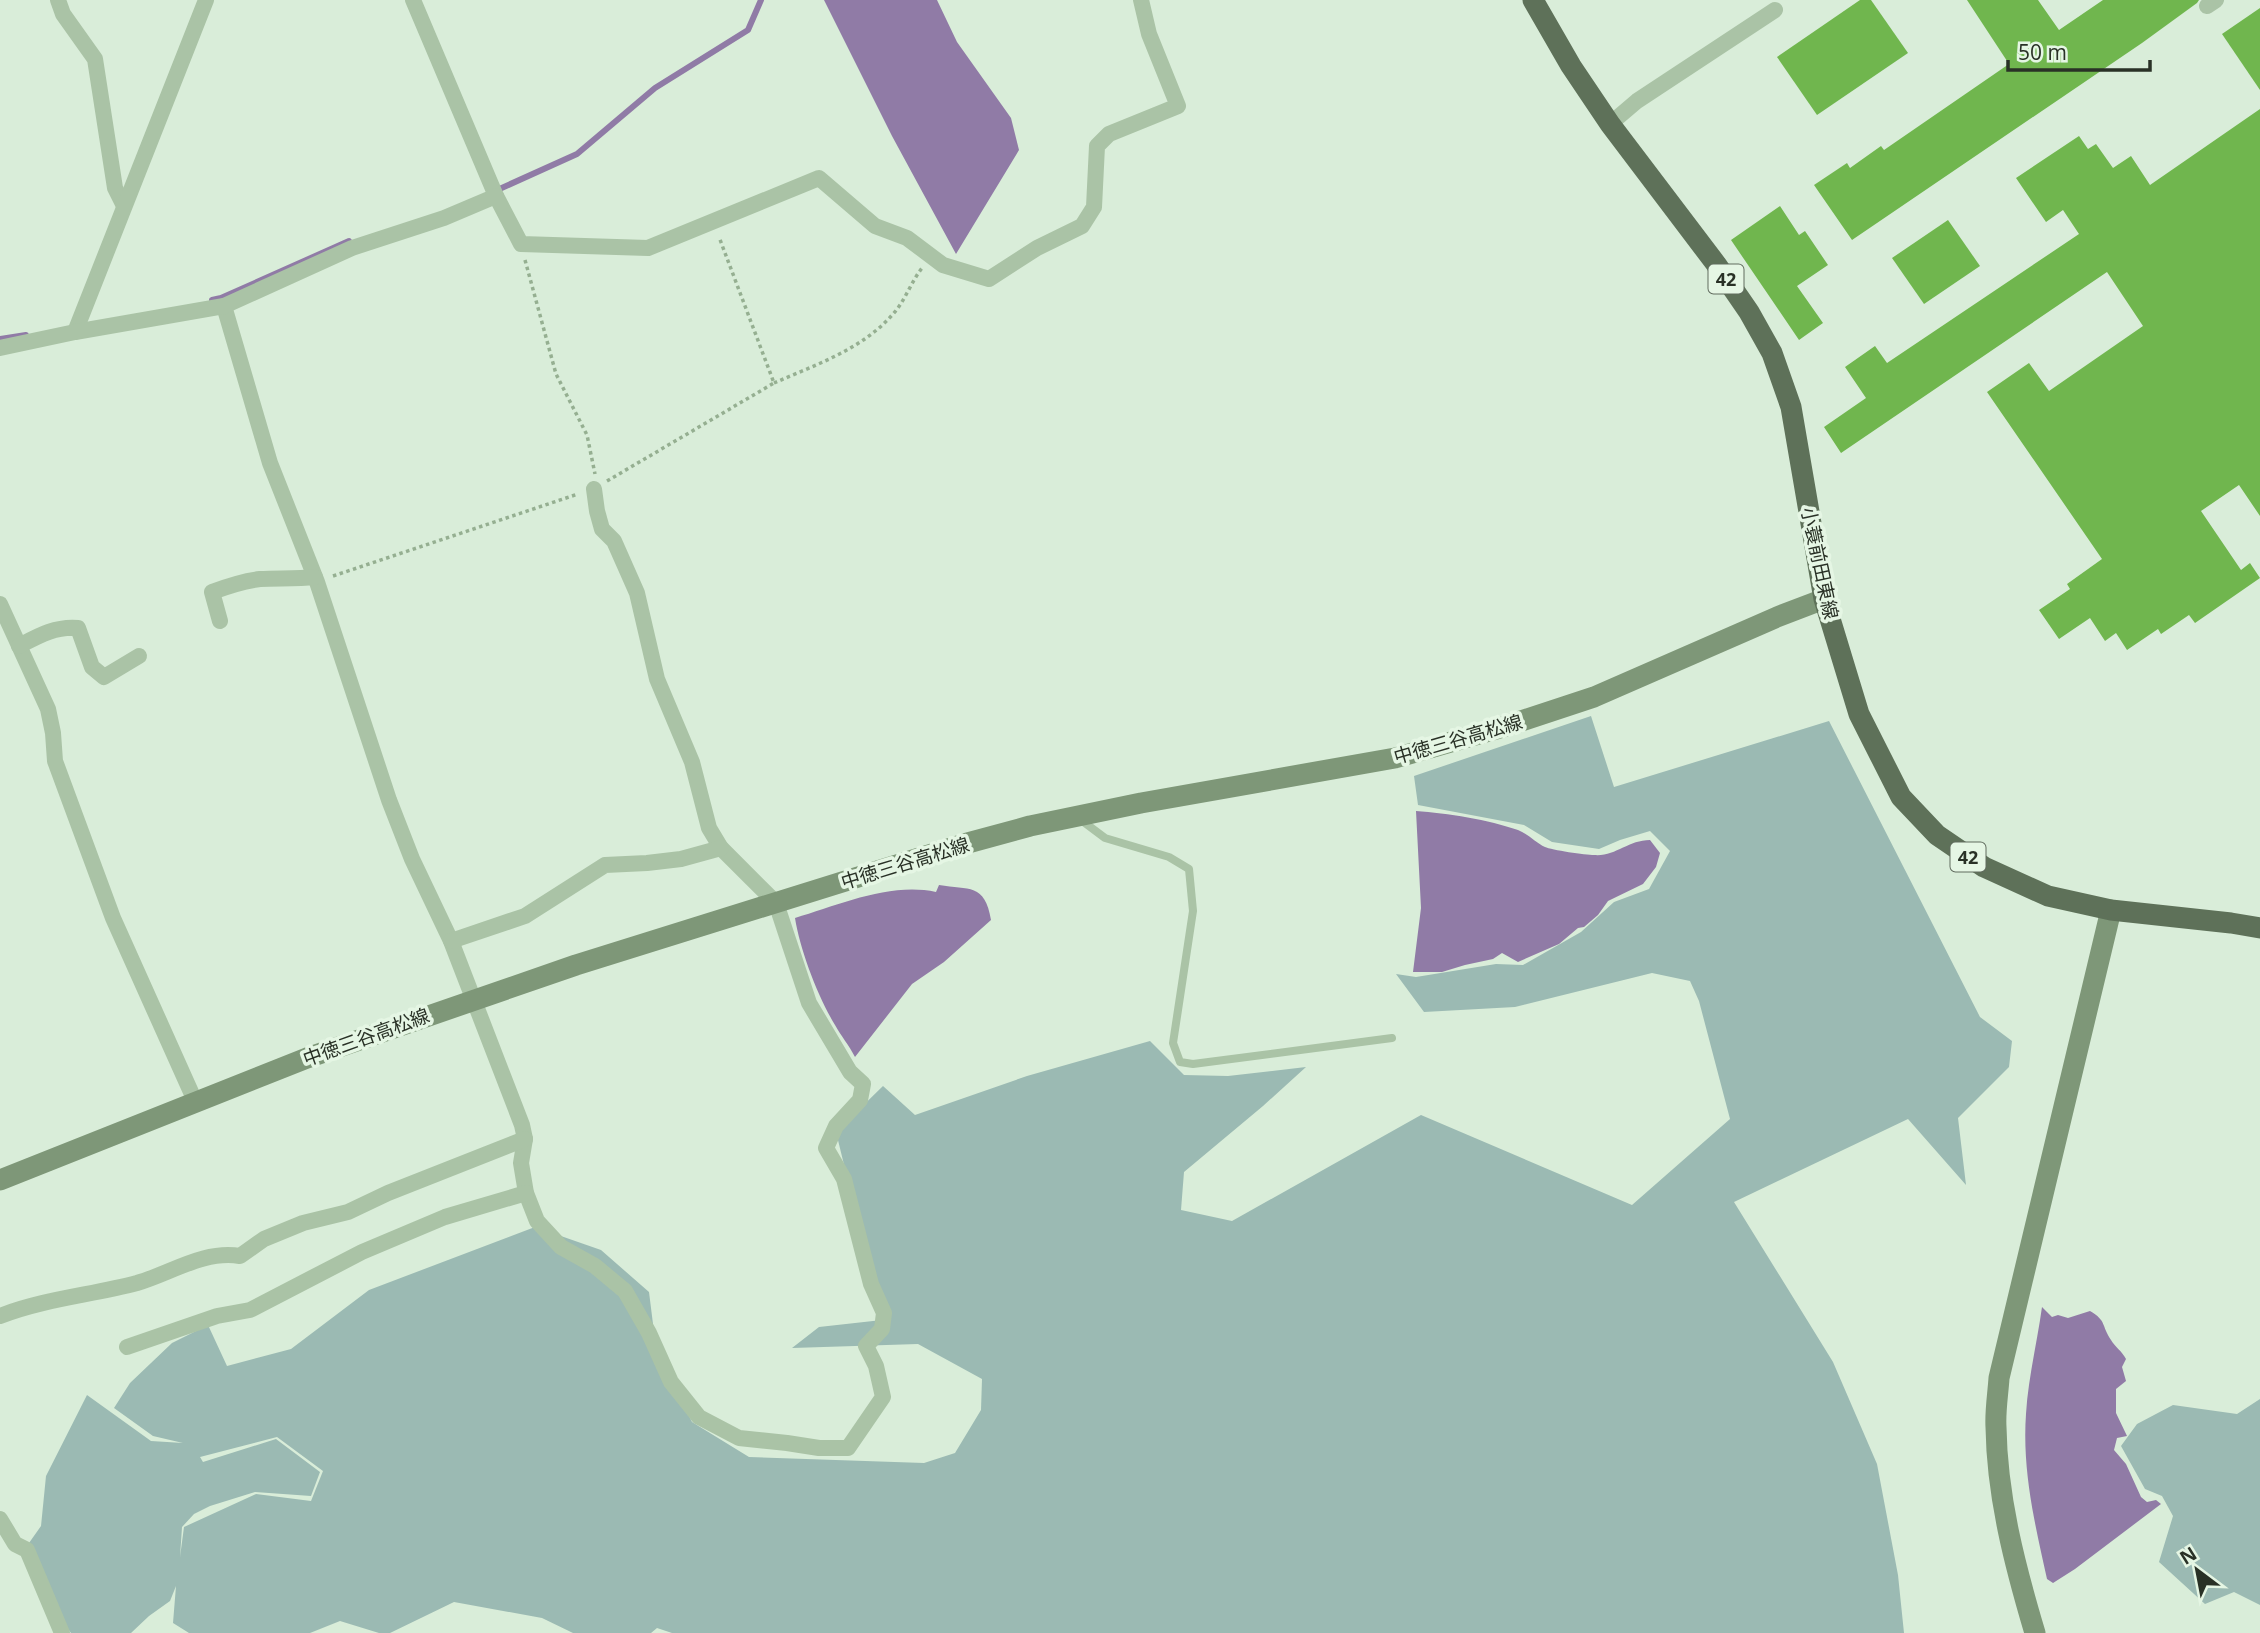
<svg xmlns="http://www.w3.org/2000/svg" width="2260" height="1633" font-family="'Open Sans','Noto Sans JP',sans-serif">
  <rect width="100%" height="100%" fill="#d9edd9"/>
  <!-- green -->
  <g fill="#9bbab3" fill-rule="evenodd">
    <path d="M1591 716 1614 787 1829 721 1980 1017 2012 1041 2009 1067 1958 1118 1966 1185 1908 1119 1734 1202 1833 1362 1877 1464 1898 1575 1904 1633H672L657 1628 651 1633H573L542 1618 454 1602 390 1633H379L340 1621 310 1633H189L173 1623 176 1586 170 1601 149 1616 131 1633H71L58 1616 29 1543 41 1526 46 1476 87 1395 151 1441 183 1443 153 1436 114 1408 130 1383 172 1343 208 1325 227 1366 291 1349 369 1290 535 1227 601 1250 649 1292 656 1348 692 1422 749 1457 924 1463 955 1453 981 1410 982 1379 918 1344 792 1348 819 1327 882 1320 836 1132 883 1086 915 1115 1027 1076 1150 1041 1184 1075 1228 1076 1306 1067 1263 1106 1184 1172 1181 1210 1232 1221 1421 1115 1632 1205 1730 1119 1699 1001 1690 981 1652 973 1515 1007 1424 1012 1396 974 1416 977 1496 964 1523 965 1581 932 1614 902 1649 889 1670 851 1650 831 1620 840 1599 849 1552 842 1524 825 1418 805 1414 776ZM277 1437 323 1471 311 1501 256 1494 184 1527 180 1557 182 1527 194 1514 210 1506 255 1492 311 1496 320 1472 276 1439 203 1462 200 1457Z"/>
    <polygon points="2260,1399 2260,1605 2234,1592 2205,1604 2159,1562 2173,1516 2162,1496 2145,1489 2121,1446 2137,1424 2173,1405 2237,1414"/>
  </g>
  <!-- water -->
  <g fill="#907ba6">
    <polygon points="824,0 937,0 957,42 1011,118 1019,150 956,254 892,136"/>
    <path d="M1416 811C1447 813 1489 820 1518 830 1528 834 1536 843 1545 847 1551 850 1586 855 1594 855 1615 857 1628 840 1650 840L1660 853 1656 867 1643 884 1608 901 1598 915 1584 927 1578 928 1559 944 1518 962 1502 953 1493 959 1465 965 1442 972H1413L1421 908Z"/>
    <path d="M939 885C969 890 985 883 991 920L944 962 912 984 855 1057C849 1045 841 1036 835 1025 818 997 800 950 795 918 839 905 890 882 936 892Z"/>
    <path d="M2042 1307 2052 1317 2058 1315 2068 1318 2090 1311C2107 1321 2101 1325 2111 1340 2115 1347 2122 1351 2126 1359L2122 1367 2126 1381 2116 1389V1413L2127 1436 2117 1438 2114 1450 2126 1464 2141 1497 2147 1502 2156 1500 2161 1504 2075 1569 2053 1583 2047 1579C2035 1525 2022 1470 2026 1414 2028 1379 2037 1343 2042 1307Z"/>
  </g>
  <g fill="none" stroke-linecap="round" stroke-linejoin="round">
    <!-- stream -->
    <g stroke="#907ba6" stroke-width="6">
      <polyline points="495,191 577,154 655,88 748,30 761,0"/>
      <polyline points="212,300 221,298 349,241"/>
      <polyline points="0,339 26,335"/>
    </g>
  </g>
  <!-- building -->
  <g fill="#70b64e">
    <polygon points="1860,0 1871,0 1908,53 1817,115 1777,57"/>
    <polygon points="1967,0 2038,0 2059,30 2103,0 2199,0 2197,3 2142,43 1852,240 1814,185 1847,163 1850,168 1881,146 1884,150 2009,64"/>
    <polygon points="2260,8 2260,90 2222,34"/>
    <polygon points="2260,109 2260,516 2239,485 2201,511 2241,570 2250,563 2260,578 2195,623 2189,615 2161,634 2158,629 2127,650 2116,633 2105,641 2090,618 2059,639 2039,610 2070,589 2067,584 2102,559 1987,392 2029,363 2049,391 2143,326 2107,272 1841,453 1824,427 1866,398 1845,367 1875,346 1887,363 2079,234 2063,210 2046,222 2016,178 2079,136 2088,149 2096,144 2113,168 2131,156 2150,185"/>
    <polygon points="1780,206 1799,235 1805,231 1828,265 1797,286 1823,323 1799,340 1731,240"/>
    <polygon points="1948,220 1980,266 1924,304 1892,258"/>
  </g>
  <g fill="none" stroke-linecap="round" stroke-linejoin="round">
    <!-- path -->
    <g stroke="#95af91" stroke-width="3.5" stroke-dasharray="3.5 3.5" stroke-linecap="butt">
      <polyline points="525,260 556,374 587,435 595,474"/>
      <path d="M774 383C815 365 863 349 893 314 905 301 911 282 922 268"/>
      <polyline points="607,481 774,383 719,237"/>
      <polyline points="333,576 578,494"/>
    </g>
    <!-- lane -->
    <polyline stroke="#aac3a6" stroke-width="8" points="1081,820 1105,838 1169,857 1189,869 1193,911 1173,1043 1180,1062 1193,1064 1392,1038"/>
    <!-- street -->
    <g stroke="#aac3a6" stroke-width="16">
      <polyline points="58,0 63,14 95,59 115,188 124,206"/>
      <polyline points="413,0 496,196"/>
      <polyline points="2207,6 2216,0"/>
      <polyline points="1610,124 1637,101 1775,10"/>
      <polyline points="224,306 270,463 317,582 389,800 412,859 451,941 522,1125 525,1139 521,1163 526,1193 537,1221 561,1247 595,1266 625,1291 649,1333 671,1382 699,1417 739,1438 787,1443 819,1448 848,1448 883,1397 876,1366 866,1346 882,1329 884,1313 871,1284 844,1179 826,1148 836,1126 860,1100 863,1084 850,1072 809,1003 776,903 721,848 709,828 692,762 657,679 637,593 614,541 602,529 597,511 594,489"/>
      <polyline points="75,332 206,0"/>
      <polyline points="0,348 75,332 224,306 352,248 444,218 496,196 521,244 648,248 819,178 875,226 907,238 943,265 989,279 1037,248 1082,226 1094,207 1097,146 1109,134 1178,106 1149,34 1141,0"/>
      <polyline points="0,604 48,709 53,733 55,761 113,918 195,1101"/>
      <path d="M220 621 212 592C228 586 243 581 260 579 278 578 296 579 315 577"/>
      <path d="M19 646C38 636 55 626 78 628L92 667 104 677 139 656"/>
      <polyline points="451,941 525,916 605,865 647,863 681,859 721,848"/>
      <path d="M0 1316C43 1299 92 1295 137 1283 171 1273 204 1250 240 1256L264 1239 303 1223 348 1212 388 1193 525 1139"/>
      <polyline points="127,1347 217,1316 250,1310 362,1252 445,1217 526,1193"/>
      <polyline points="0,1519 15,1544 27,1550 62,1633"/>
    </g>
    <!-- secondary -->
    <g stroke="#7e9778" stroke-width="21">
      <polyline points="0,1180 307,1058 576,965 964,844 1030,826 1141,803 1395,758 1500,728 1594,697 1777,617 1824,599"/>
      <path d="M2035 1633C2015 1566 1997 1497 1996 1427 1995 1411 1998 1394 1999 1378L2111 910"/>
    </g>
    <!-- primary -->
    <polyline stroke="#5e7159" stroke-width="21" points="1533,0 1571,66 1610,124 1716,264 1749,312 1772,353 1791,407 1824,599 1859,714 1901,797 1937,835 1984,867 2048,896 2111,910 2231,923 2260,928"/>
  </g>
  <g text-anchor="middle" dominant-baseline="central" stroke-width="7" stroke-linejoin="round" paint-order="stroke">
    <!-- shield labels -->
    <g fill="#e5f6e4" stroke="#616c5f" stroke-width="2">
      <rect x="1708.5" y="264.5" width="35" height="29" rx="5"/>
      <rect x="1950.5" y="842.5" width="35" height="29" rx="5"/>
    </g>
    <g font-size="18" font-weight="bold" fill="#293126">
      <text x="1726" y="279">42</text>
      <text x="1968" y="857">42</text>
    </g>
    <!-- street labels -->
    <g font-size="19" fill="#293126" stroke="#e5f6e4">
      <text transform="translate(1820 563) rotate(78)">小蓑前田東線</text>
      <text transform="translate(1458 739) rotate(-16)">中徳三谷高松線</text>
      <text transform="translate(905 863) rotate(-17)">中徳三谷高松線</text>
      <text transform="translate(366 1037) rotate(-20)">中徳三谷高松線</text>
    </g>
  </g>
  <!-- north arrow -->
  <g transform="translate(2197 1570) rotate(328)" stroke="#e5f6e4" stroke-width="5" paint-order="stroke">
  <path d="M0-5L12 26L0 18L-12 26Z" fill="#293126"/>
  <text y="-10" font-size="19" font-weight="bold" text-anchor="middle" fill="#293126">N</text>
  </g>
  <!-- scale -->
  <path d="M2008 60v10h142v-10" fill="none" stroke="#293126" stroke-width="3.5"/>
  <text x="2018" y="60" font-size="21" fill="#293126" stroke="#e5f6e4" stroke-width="5" paint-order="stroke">50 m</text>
</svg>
